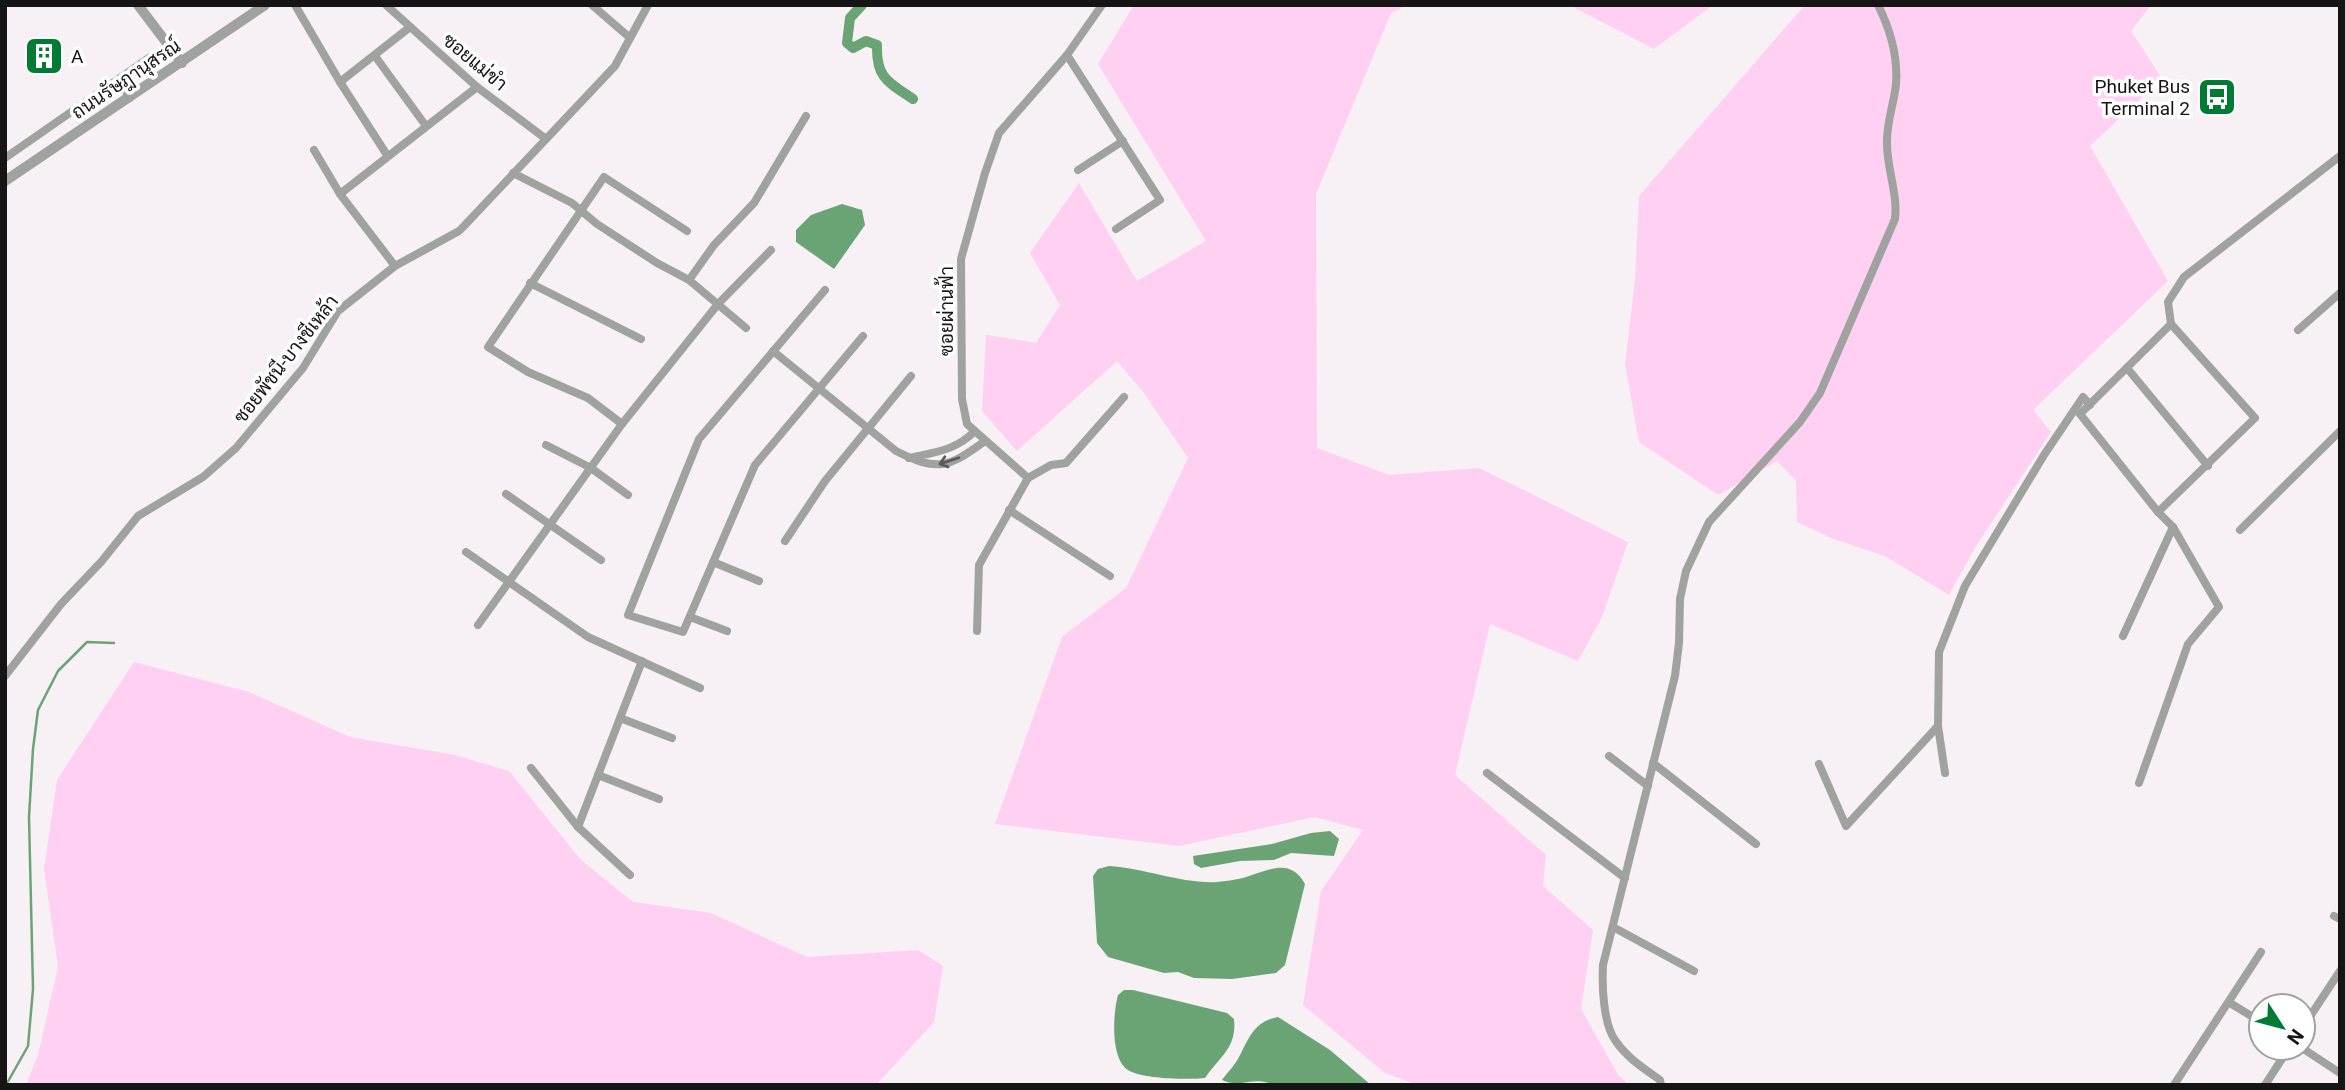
<svg xmlns="http://www.w3.org/2000/svg" width="2345" height="1090" font-family="Roboto,Sarabun,sans-serif">
  <rect width="100%" height="100%" fill="#f7f0f5"/>
  <!-- green -->
  <g fill="#ffd0f1">
    <polygon points="1134,5 1408,5 1391,13 1316,194 1317,448 1389,475 1479,468 1628,542 1602,617 1578,661 1490,624 1455,775 1546,855 1543,886 1593,930 1581,1009 1618,1075 1629,1085 1417,1085 1385,1073 1303,1005 1321,891 1363,830 1314,817 1179,846 995,824 1062,637 1126,588 1188,458 1144,393 1117,361 1017,451 982,411 986,335 1036,343 1060,305 1030,253 1079,183 1137,281 1206,241 1098,64"/>
    <polygon points="1569,5 1713,5 1654,49"/>
    <polygon points="1805,5 2151,5 2131,31 2162,79 2090,146 2168,281 2033,410 2051,432 1976,546 1949,595 1885,556 1831,538 1797,522 1796,481 1777,461 1718,495 1639,442 1625,364 1635,280 1639,196"/>
    <polygon points="134,662 249,692 350,737 455,755 509,771 581,860 633,902 711,913 807,957 918,950 943,966 934,1022 876,1085 26,1085 38,1055 58,967 44,869 57,780"/>
  </g>
  <!-- water -->
  <g fill="#6aa475">
    <polygon points="842,204 862,210 865,225 834,269 796,242 796,230 811,215"/>
    <polygon points="1330,831 1339,839 1334,856 1291,853 1274,860 1240,861 1201,868 1194,864 1193,856 1272,844 1311,833"/>
    <path d="M1109 866C1144 868 1182 884 1217 882 1225 881 1235 880 1243 878 1267 871 1290 856 1305 884L1285 965 1276 973 1232 979 1194 978 1178 972 1164 973 1108 957 1097 943 1093 876 1098 869Z"/>
    <path d="M1124 990H1133L1227 1013 1234 1019C1237 1048 1220 1056 1205 1078 1188 1080 1142 1079 1128 1070 1110 1058 1113 1013 1118 995Z"/>
    <path d="M1278 1017 1330 1050 1371 1085H1273C1255 1075 1240 1089 1222 1080 1227 1073 1235 1065 1239 1057 1249 1038 1254 1021 1278 1017Z"/>
  </g>
  <g fill="none" stroke-linecap="round" stroke-linejoin="round">
    <!-- stream -->
    <polyline stroke="#6aa475" stroke-width="2.5" points="6,1085 28,1046 33,989 29,817 33,749 38,710 58,671 87,642 114,643"/>
    <!-- canal -->
    <path stroke="#6aa475" stroke-width="10" d="M862 5 850 18 847 43 853 48 866 41 877 45C876 78 888 82 913 99"/>
    <!-- minor -->
    <g stroke="#a0a2a0" stroke-width="8">
      <polyline points="295,5 340,82 387,155"/>
      <polyline points="386,5 477,87 546,139"/>
      <polyline points="592,5 629,37"/>
      <polyline points="1067,55 1160,200 1116,229"/>
      <polyline points="375,56 426,126"/>
      <polyline points="118,80 130,98"/>
      <polyline points="340,82 410,27"/>
      <polyline points="314,150 340,194 395,266"/>
      <polyline points="5,158 150,57"/>
      <polyline points="1078,170 1123,141"/>
      <polyline points="513,173 572,203 597,224 657,263 689,280 746,328"/>
      <polyline points="340,194 477,87"/>
      <polyline points="689,280 714,245 754,203 806,116"/>
      <polyline points="530,283 641,339"/>
      <polyline points="825,290 699,439 628,615 683,632 755,465 863,336"/>
      <polyline points="2298,330 2340,293"/>
      <path d="M773 351 896 451C937 472 948 468 985 441"/>
      <polyline points="2127,368 2208,466"/>
      <polyline points="622,424 588,398 528,372 488,347 604,177 687,231"/>
      <polyline points="546,445 591,468 628,495"/>
      <path d="M909 458C935 452 955 451 975 431"/>
      <polyline points="1028,478 967,424 962,399 961,259 985,173 999,133 1067,55 1102,5"/>
      <polyline points="1028,478 1051,465 1066,463 1124,397"/>
      <polyline points="506,494 601,560"/>
      <polyline points="1009,510 1110,576"/>
      <polyline points="2158,512 2255,418 2171,324 2168,302 2184,277 2340,156"/>
      <polyline points="2240,530 2340,431"/>
      <polyline points="785,541 825,481 911,376"/>
      <polyline points="466,552 588,637 700,688"/>
      <polyline points="713,562 759,581"/>
      <polyline points="690,617 727,631"/>
      <polyline points="478,625 622,424 718,304 771,250"/>
      <polyline points="977,631 979,565 1028,478"/>
      <polyline points="2123,636 2173,527"/>
      <polyline points="5,676 61,604 101,562 138,516 203,477 236,448 303,368 338,311 395,266 459,231 464,226 615,66 648,5"/>
      <polyline points="620,718 672,738"/>
      <polyline points="1609,756 1648,786"/>
      <polyline points="1653,763 1756,844"/>
      <polyline points="1819,764 1846,826 1938,726"/>
      <polyline points="531,768 578,827 630,875"/>
      <polyline points="1487,773 1625,878"/>
      <polyline points="1945,773 1938,726 1939,652 1965,586 2044,455 2083,397 2090,405"/>
      <polyline points="598,775 659,799"/>
      <polyline points="2139,783 2188,644 2219,607 2173,527 2158,512 2080,414 2171,324"/>
      <polyline points="578,827 642,661"/>
      <polyline points="2334,916 2340,919"/>
      <polyline points="1613,927 1694,971"/>
      <polyline points="2230,1003 2261,1022"/>
      <polyline points="2303,1027 2340,971"/>
      <polyline points="2302,1048 2340,1073"/>
      <path d="M1661 1085 1660 1080C1643 1068 1626 1057 1615 1040 1603 1023 1602 985 1603 965L1675 676 1679 643 1680 599 1686 571 1709 522 1800 422 1820 393 1895 219C1898 194 1887 169 1887 144 1886 124 1894 104 1896 84 1898 57 1890 29 1878 5"/>
      <polyline points="2174,1085 2261,952"/>
      <polyline points="2265,1085 2289,1048"/>
    </g>
    <!-- tertiary -->
    <g stroke="#a0a2a0" stroke-width="10">
      <polyline points="138,5 182,63"/>
      <polyline points="5,181 265,5"/>
    </g>
  </g>
  <!-- one-way arrows -->
  <defs><path id="oneway-shaft" d="M-6 0H5M1.5-3L5.5 0L1.5 3" fill="none" stroke-width="1.6" stroke-linecap="round" stroke-linejoin="round" transform="scale(1.75)"/></defs>
  <use stroke="#5c5b5b" href="#oneway-shaft" transform="translate(949 461) rotate(162)"/>
  <!-- icons -->
  <defs>
    <symbol id="building-square" viewBox="-11 -11 22 22"><rect x="-9" y="-9" width="18" height="18" rx="4" fill="#007b33" stroke="#fff"/><path d="M-4-6H4V6H1V3H-1V6H-4ZM-2.5-4.3h1.7v1.8h-1.7ZM.8-4.3h1.7v1.8H.8ZM-2.5-1h1.7V.8h-1.7ZM.8-1h1.7V.8H.8Z" fill="#fff"/></symbol>
    <symbol id="bus-square" viewBox="-11 -11 22 22"><rect x="-9" y="-9" width="18" height="18" rx="4" fill="#007b33" stroke="#fff"/><path d="M-5-6H5V4H4V6H2V4H-2V6H-4V4H-5ZM-3.5-4V0h7V-4ZM-3.5 1.2v1.5H-2V1.2ZM2 1.2v1.5H3.5V1.2Z" fill="#fff"/></symbol>
  </defs>
  <g fill-rule="evenodd">
    <use href="#building-square" x="22" y="34" width="44" height="44"/>
    <use href="#bus-square" x="2195" y="75" width="44" height="44"/>
  </g>
  <g text-anchor="middle" dominant-baseline="central" stroke-width="7" stroke-linejoin="round" paint-order="stroke">
    <!-- poi labels -->
    <g font-size="19" fill="#171416" stroke="#fff" text-anchor="start">
      <text x="71" y="56">A</text>
      <text x="2190" y="86" text-anchor="end">Phuket Bus<tspan x="2190" dy="22">Terminal 2</tspan></text>
    </g>
    <!-- street labels -->
    <g font-size="19" fill="#171416" stroke="#fff">
      <text transform="translate(475 62) rotate(40)">ซอยแม่ขำ</text>
      <text transform="translate(126 79) rotate(-34)">ถนนรัษฎานุสรณ์</text>
      <text transform="translate(946 311) rotate(-90)">ซอยผ่านฟ้า</text>
      <text transform="translate(286 359) rotate(-52)">ซอยพัชนี-บางชีเหล้า</text>
    </g>
  </g>
  <!-- border -->
  <rect width="2345" height="1090" fill="none" stroke="#171416" stroke-width="14"/>
  <!-- north arrow -->
  <g transform="translate(2282 1027) rotate(126)"><circle r="33" fill="#ffffff" stroke="#a2a1a2" stroke-width="2"/>
  <path d="M0-5L12 26L0 18L-12 26Z" fill="#007b33"/>
  <text y="-10" font-size="19" font-weight="bold" text-anchor="middle" fill="#171416">N</text>
  </g>
</svg>
